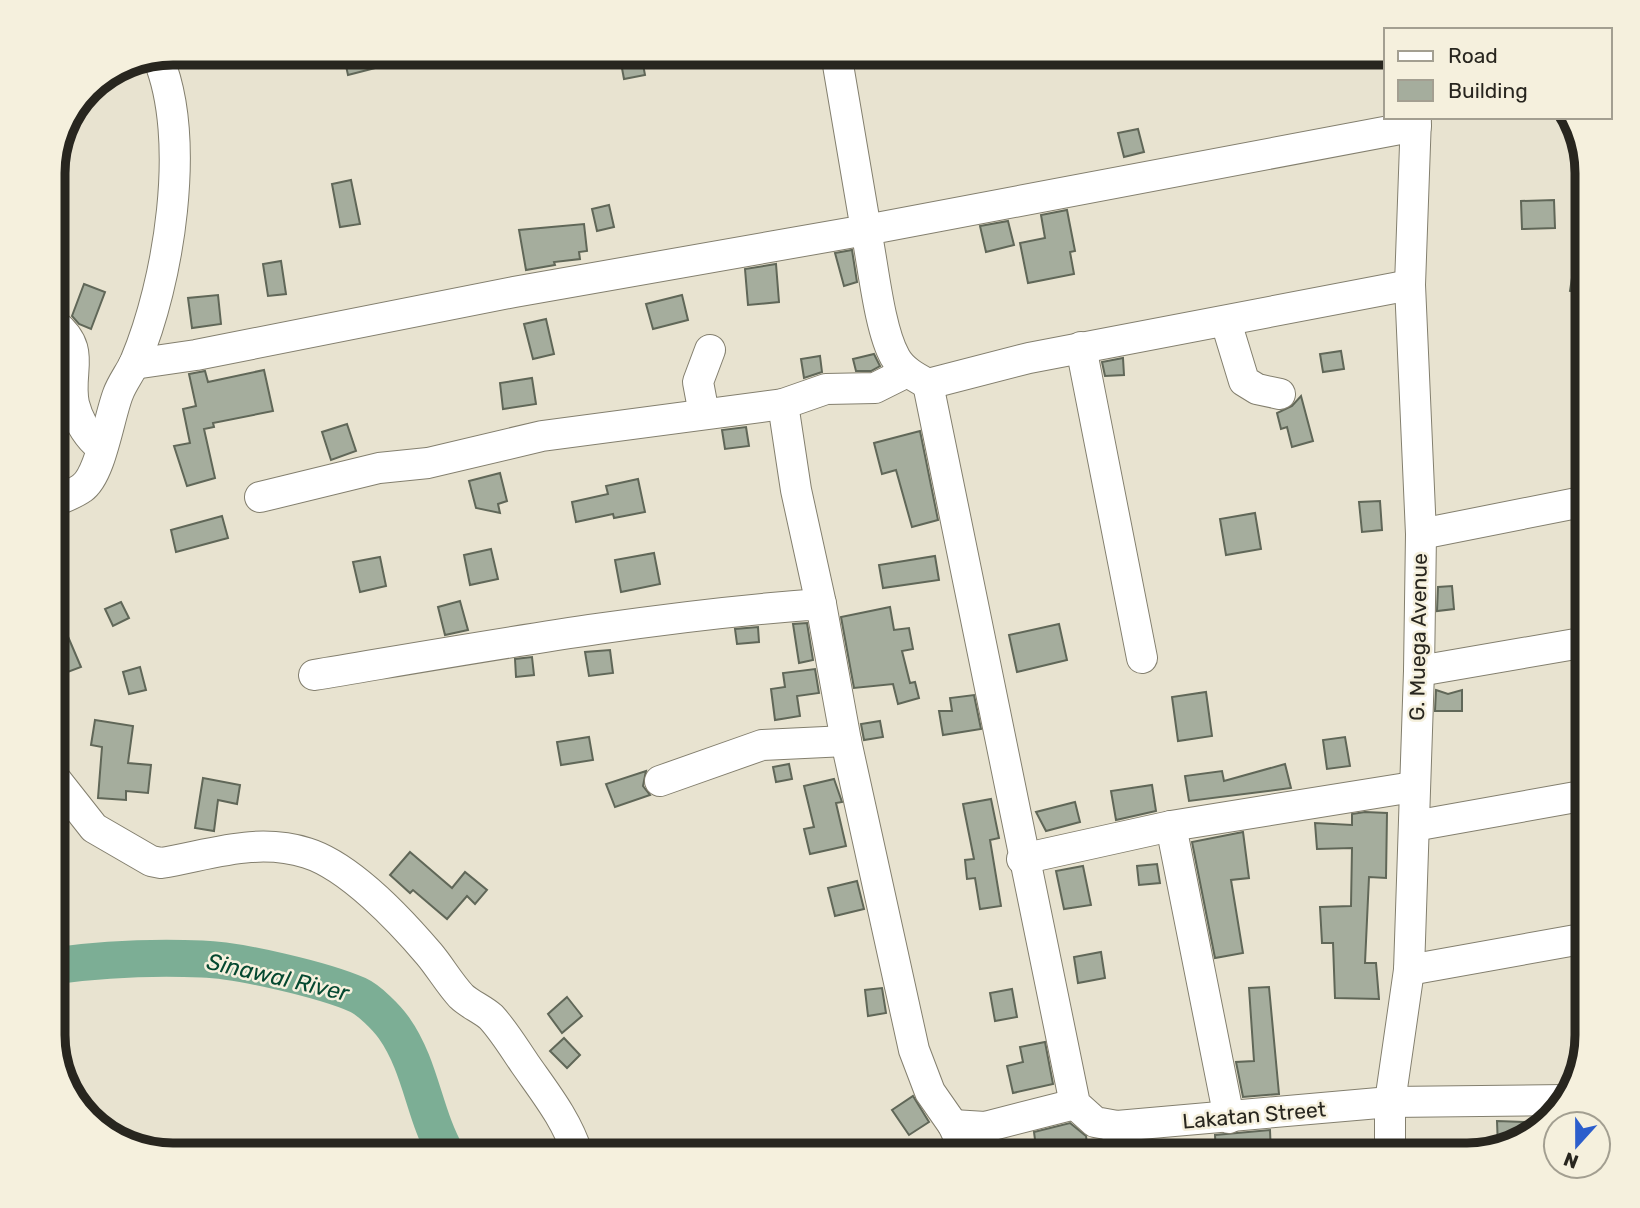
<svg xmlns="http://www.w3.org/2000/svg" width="1640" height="1208" font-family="Rubik,sans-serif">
  <rect width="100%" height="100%" fill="#e8e3d0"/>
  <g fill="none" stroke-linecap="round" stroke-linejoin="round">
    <!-- river -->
    <path stroke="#7cae95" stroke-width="37" d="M53 966C103 959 152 957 202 959 239 960 324 980 358 995 369 1000 387 1018 394 1028 421 1066 424 1115 447 1155"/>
  </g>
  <!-- building -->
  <g fill="#a5ad9d" stroke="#606758" stroke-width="2">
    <polygon points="343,52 379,52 383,66 348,75"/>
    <polygon points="642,59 645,75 624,79 621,63"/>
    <polygon points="1138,129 1144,152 1124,157 1118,133"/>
    <polygon points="351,180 360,224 340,227 332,184"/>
    <polygon points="1554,200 1555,228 1522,229 1521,201"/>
    <polygon points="609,205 614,227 597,231 592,209"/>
    <polygon points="1067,210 1075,251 1070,252 1074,274 1028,283 1020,243 1045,238 1041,215"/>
    <polygon points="1008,221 1014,245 986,252 980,226"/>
    <polygon points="584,224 587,251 579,252 580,259 554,262 555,265 526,270 519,230"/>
    <polygon points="1578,239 1587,240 1587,294 1570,291"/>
    <polygon points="852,250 857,282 844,286 835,253"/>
    <polygon points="281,261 286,294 268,296 263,264"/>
    <polygon points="776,264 779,302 748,305 745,269"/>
    <polygon points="84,284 105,292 91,329 79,324 72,316"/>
    <polygon points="218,295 221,324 192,328 188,298"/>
    <polygon points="682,295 688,320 653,329 646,304"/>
    <polygon points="546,319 554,354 533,359 524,324"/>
    <polygon points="1341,351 1344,369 1323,372 1320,354"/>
    <polygon points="874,354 880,366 871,371 856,371 853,359"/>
    <polygon points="820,356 822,372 804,378 801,359"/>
    <polygon points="1123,358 1124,375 1105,376 1102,362"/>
    <polygon points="264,370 273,411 213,423 214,427 204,429 215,478 187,486 174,446 190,443 183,409 196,406 189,374 205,371 208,382"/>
    <polygon points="532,378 536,404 503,409 500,383"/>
    <polygon points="1301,396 1313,441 1292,447 1287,427 1281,429 1277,413 1292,406"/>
    <polygon points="347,424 356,451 331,460 322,432"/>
    <polygon points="746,427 749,446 725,449 722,430"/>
    <polygon points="920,431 938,520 912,527 896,470 882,474 874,443"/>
    <polygon points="500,473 507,501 498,504 500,513 476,508 469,481"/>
    <polygon points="638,479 645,512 614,518 613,514 576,522 572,502 608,494 606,486"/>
    <polygon points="1380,501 1382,530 1362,532 1359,502"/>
    <polygon points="1255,513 1261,549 1226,555 1220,519"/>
    <polygon points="222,516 228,538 176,552 171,530"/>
    <polygon points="491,549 498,579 470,585 464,555"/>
    <polygon points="654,553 660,584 621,592 615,560"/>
    <polygon points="935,556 939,580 883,588 879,565"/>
    <polygon points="380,557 386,586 360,592 353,562"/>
    <polygon points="1452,586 1454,609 1437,611 1438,587"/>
    <polygon points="460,601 468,630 445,635 438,607"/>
    <polygon points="121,602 129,618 113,626 105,609"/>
    <polygon points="890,607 894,630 909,628 913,649 902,651 910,683 915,682 919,698 898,704 893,684 854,688 841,617"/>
    <polygon points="807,623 813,660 799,663 793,624"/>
    <polygon points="1059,624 1067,660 1017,672 1009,635"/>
    <polygon points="758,627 759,642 737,644 735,629"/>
    <polygon points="66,632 81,667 57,676 53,666 53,638"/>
    <polygon points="610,650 613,673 589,676 585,652"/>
    <polygon points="532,657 534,675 516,677 515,659"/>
    <polygon points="140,667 146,690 129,694 123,672"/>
    <polygon points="815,669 819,693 797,696 800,716 775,720 771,689 785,687 783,673"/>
    <polygon points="1436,690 1448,694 1462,690 1462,711 1435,711"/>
    <polygon points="1206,692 1212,736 1178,741 1172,697"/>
    <polygon points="974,695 981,729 943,735 939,711 952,711 950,698"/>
    <polygon points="95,720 133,726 128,763 151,765 148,793 126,791 126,800 98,798 102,747 91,745"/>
    <polygon points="880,721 883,737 864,740 861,724"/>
    <polygon points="589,737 593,760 561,765 557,742"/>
    <polygon points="1345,737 1350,766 1327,769 1323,740"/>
    <polygon points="789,764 792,779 776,782 773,767"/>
    <polygon points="1285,764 1291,788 1189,801 1185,776 1222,771 1224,781"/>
    <polygon points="646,771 643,786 650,795 615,807 606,784"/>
    <polygon points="203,778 240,785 237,804 218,800 214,831 195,828"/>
    <polygon points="834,779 842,802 836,803 846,846 810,854 804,829 814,827 804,786"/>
    <polygon points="1152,785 1156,811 1116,820 1111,791"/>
    <polygon points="991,799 999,838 990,840 1001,906 980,909 975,878 967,879 965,860 974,859 963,804"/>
    <polygon points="1075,802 1080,822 1046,831 1036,812"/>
    <polygon points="1365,812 1387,813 1386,878 1369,877 1365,963 1376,963 1379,999 1335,998 1333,943 1322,943 1320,907 1351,906 1352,848 1317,849 1315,823 1352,825 1352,814"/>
    <polygon points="1243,832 1249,878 1231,880 1243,953 1215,958 1192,842"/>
    <polygon points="410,852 452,888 465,872 487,890 475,904 467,896 447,919 413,890 410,893 390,875"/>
    <polygon points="1157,864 1160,883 1139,885 1137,866"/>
    <polygon points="1083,866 1091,905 1064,909 1056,871"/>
    <polygon points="857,881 864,909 835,916 828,888"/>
    <polygon points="1101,952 1105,978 1078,983 1074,957"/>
    <polygon points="1269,987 1279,1094 1243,1097 1236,1062 1254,1061 1249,988"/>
    <polygon points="882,988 886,1013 868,1016 865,990"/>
    <polygon points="1012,989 1017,1017 995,1021 990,993"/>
    <polygon points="567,997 582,1016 562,1033 548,1014"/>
    <polygon points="564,1038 580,1055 567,1068 550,1051"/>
    <polygon points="1045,1042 1053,1084 1013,1093 1007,1066 1023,1062 1020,1047"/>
    <polygon points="913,1096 929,1122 909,1135 892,1110"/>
    <polygon points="1497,1121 1524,1122 1523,1142 1498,1148"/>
    <polygon points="1070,1123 1086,1136 1087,1144 1056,1148 1057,1155 1037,1155 1034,1132"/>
    <polygon points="1270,1130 1271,1156 1216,1155 1215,1135"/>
  </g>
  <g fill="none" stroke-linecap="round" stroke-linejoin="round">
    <defs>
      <g id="minor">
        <path d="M1410 285 1029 358 928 384C915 377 902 370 895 357 879 329 873 263 866 230L1416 126"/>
        <polyline points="1226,322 1244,381 1257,389 1280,394"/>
        <path d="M53 323C88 350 67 370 74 404 78 420 85 432 96 443L101 444"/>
        <polyline points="1081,347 1142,658"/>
        <polyline points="134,364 196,355 514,292 866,230 836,53"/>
        <polyline points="928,384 1075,1104 1095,1122 1117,1126 1118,1155"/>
        <polyline points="704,414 698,382 710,350"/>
        <polyline points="260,497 379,468 428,463 542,436 783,404"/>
        <path d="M53 502C62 498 74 494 82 488 101 475 109 417 118 394 122 383 130 373 135 362 169 282 192 139 158 58"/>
        <polyline points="1421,534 1587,501"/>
        <polyline points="821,604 796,490 783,404 826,389 875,388 907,372"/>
        <polyline points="1419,671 1587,642"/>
        <path d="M314 675C482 647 651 616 821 604L846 741 914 1050 930 1092 953 1125 967 1155"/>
        <path d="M53 776 94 828 151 861 161 863C210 855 256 837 307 853 349 866 400 920 429 954 440 967 449 983 461 996 469 1004 482 1009 491 1017 504 1031 514 1048 525 1064 546 1094 567 1120 578 1155"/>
        <polyline points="660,781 762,745 846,741"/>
        <polyline points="1171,826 1229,1118"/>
        <polyline points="1414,826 1587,795"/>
        <polyline points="1022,859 1171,826 1413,787"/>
        <polyline points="1409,970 1587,938"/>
        <polyline points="953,1125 985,1127 1075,1104"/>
        <polyline points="1117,1126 1390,1102 1566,1100"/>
        <polyline points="1390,1155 1390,1102 1409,970 1419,671 1421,534 1410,285 1416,117"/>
      </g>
    </defs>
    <!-- minor casing -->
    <use href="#minor" stroke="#837f6e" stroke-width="32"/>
    <!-- minor -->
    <use href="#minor" stroke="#fff" stroke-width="30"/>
  </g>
  <g text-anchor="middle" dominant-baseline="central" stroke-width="5" stroke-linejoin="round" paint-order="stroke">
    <!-- street labels -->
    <g font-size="21" fill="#28261f" stroke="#f5f0dd">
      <text transform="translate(1418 637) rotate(-89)">G. Muega Avenue</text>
      <text transform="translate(1254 1115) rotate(-5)">Lakatan Street</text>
    </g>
    <!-- water labels -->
    <g font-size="23" font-style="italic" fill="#044830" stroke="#f5f0dd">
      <text transform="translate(278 977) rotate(13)">Sinawal River</text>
    </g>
  </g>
  <!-- crop -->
  <path d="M0 0H1640V1208H0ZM173 65H1467A108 108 0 0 1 1575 173V1035A108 108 0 0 1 1467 1143H173A108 108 0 0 1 65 1035V173A108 108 0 0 1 173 65Z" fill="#f5f0dd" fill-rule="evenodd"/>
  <path fill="none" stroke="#28261f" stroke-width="9" d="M173 65H1467A108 108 0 0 1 1575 173V1035A108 108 0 0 1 1467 1143H173A108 108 0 0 1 65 1035V173A108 108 0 0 1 173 65Z"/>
  <!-- legend -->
  <rect x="1384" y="28" width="228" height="91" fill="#f5f0dd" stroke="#a39f91" stroke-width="2"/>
  <rect x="1398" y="51" width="35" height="10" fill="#ffffff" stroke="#a39f91" stroke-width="2"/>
  <text x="1448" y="63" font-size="21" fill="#28261f">Road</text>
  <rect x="1398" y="80" width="35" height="21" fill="#a5ad9d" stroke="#a39f91" stroke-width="2"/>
  <text x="1448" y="98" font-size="21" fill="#28261f">Building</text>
  <!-- north arrow -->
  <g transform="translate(1577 1145) rotate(201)"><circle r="33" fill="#f5f0dd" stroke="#a39f91" stroke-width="2"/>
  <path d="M0-5L12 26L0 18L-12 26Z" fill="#2c5ecc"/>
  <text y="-10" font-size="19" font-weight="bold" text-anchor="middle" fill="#28261f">N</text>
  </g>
</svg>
